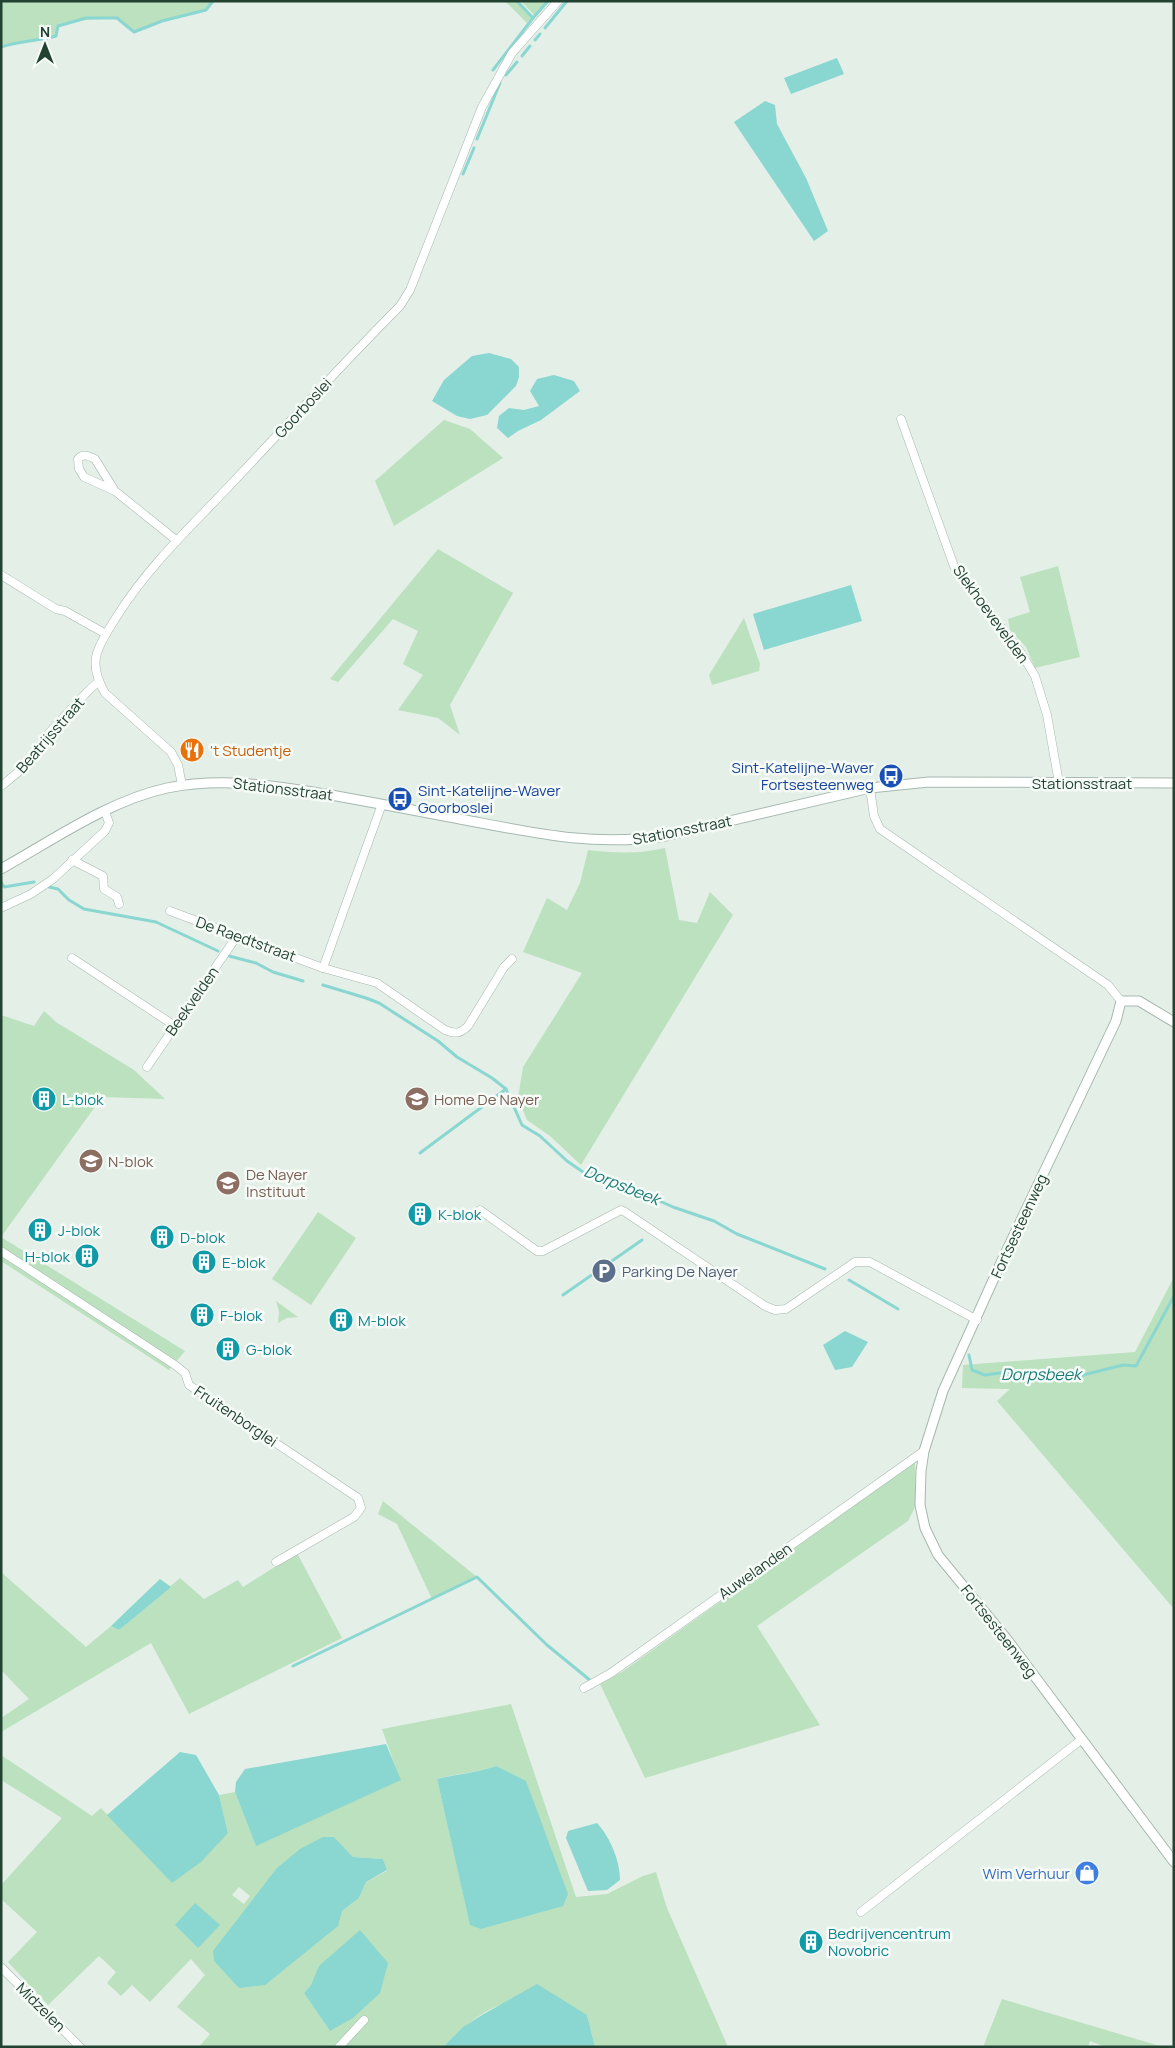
<svg xmlns="http://www.w3.org/2000/svg" width="1175" height="2048" font-family="Manrope,sans-serif">
  <rect width="100%" height="100%" fill="#e4efe8"/>
  <!-- green -->
  <g fill="#bce1be" fill-rule="evenodd">
    <path d="M1 1H213L206 10 162 21 134 32 116 18 86 20 58 26 56 36C38 41 19 41 1 47Z"/>
    <polygon points="505,1 517,1 533,17 527,23"/>
    <polygon points="521,1 548,1 535,16"/>
    <polygon points="444,420 470,429 503,458 394,526 375,481"/>
    <polygon points="438,549 513,593 450,705 460,735 438,718 398,710 423,675 403,664 418,631 393,619 338,682 330,679"/>
    <polygon points="1058,566 1080,657 1035,668 1026,647 1010,630 1008,619 1030,612 1020,577"/>
    <polygon points="744,618 760,664 759,671 712,685 709,675"/>
    <path d="M665 848 679 920 697 923 710 892 733 915 581 1165 550 1136 527 1120 518 1098 523 1067 582 973 523 952 547 898 567 910 580 883 588 850C613 853 640 854 665 848Z"/>
    <polygon points="44,1011 56,1022 134,1070 165,1099 102,1097 1,1237 185,1351 169,1370 1,1261 1,1015 34,1026"/>
    <polygon points="318,1212 356,1238 311,1305 272,1279"/>
    <polygon points="1174,1277 1174,1609 997,1401 1010,1389 962,1388 963,1365 1135,1352"/>
    <polygon points="276,1301 298,1317 287,1318 278,1323 279,1312"/>
    <polygon points="915,1462 915,1507 908,1521 757,1626 820,1725 645,1778 600,1684 622,1672"/>
    <polygon points="383,1501 477,1577 432,1599 397,1524 378,1514"/>
    <polygon points="297,1553 342,1638 189,1714 151,1643 1,1732 1,1718 29,1699 1,1670 1,1572 86,1647 111,1626 119,1630 180,1578 204,1599 238,1580 243,1587"/>
    <path d="M511 1704 576 1897 607 1894 643 1876 656 1872 667 1908 728 2047H595L587 2015C573 2013 511 2001 503 2004 479 2012 460 2030 443 2047H199L210 2034 177 2007 205 1975 191 1959 150 2002 132 1985 121 1996 107 1983 116 1972 99 1956 48 2005 8 1962 37 1932 1 1899V1885L62 1818 1 1780V1755L92 1816 101 1808 172 1882 228 1833 219 1795 235 1792 256 1845 400 1780 382 1729ZM496 1766 470 1924 437 1779C457 1773 477 1773 496 1766ZM334 1837 353 1857 383 1859 387 1871 366 1882 359 1898 342 1911ZM239 1887 250 1896 244 1904 232 1895ZM311 1985 330 2031 304 1993Z"/>
    <polygon points="1002,1999 1163,2047 1106,2047 1090,2041 1088,2047 983,2047"/>
  </g>
  <!-- water -->
  <g fill="#8ad6d1">
    <polygon points="837,58 844,74 791,94 784,78"/>
    <polygon points="765,101 775,105 777,124 806,178 828,231 814,241 734,122"/>
    <polygon points="489,353 511,359 519,367 519,377 516,386 487,415 470,419 457,416 432,401 444,380 472,356"/>
    <polygon points="554,375 574,381 580,391 541,420 518,431 508,438 497,428 499,416 509,408 524,410 539,406 530,391 537,379"/>
    <polygon points="851,585 862,621 764,650 753,614"/>
    <polygon points="845,1331 868,1342 852,1367 835,1370 823,1345"/>
    <polygon points="160,1579 171,1587 119,1630 111,1626"/>
    <polygon points="386,1744 401,1780 256,1846 235,1792 236,1782 245,1769"/>
    <polygon points="180,1752 196,1755 219,1795 228,1833 201,1862 172,1883 107,1815"/>
    <path d="M496 1766 526 1781 568 1894 563 1906 481 1929 470 1925 437 1779C457 1774 477 1773 496 1766Z"/>
    <path d="M597 1823C610 1837 620 1861 620 1880L607 1890 588 1891 566 1838 568 1831Z"/>
    <polygon points="323,1837 334,1837 353,1857 383,1859 387,1870 366,1882 359,1898 342,1911 338,1926 265,1985 239,1988 214,1961 213,1951 277,1868 300,1849"/>
    <polygon points="195,1903 220,1925 198,1948 175,1925"/>
    <polygon points="360,1930 388,1963 380,1993 353,2018 330,2031 304,1993 311,1985 319,1966"/>
    <polygon points="537,1984 587,2015 595,2047 443,2047 463,2027 482,2015"/>
  </g>
  <g fill="none" stroke-linecap="round" stroke-linejoin="round">
    <!-- stream -->
    <g stroke="#8ad6d1" stroke-width="3">
      <polyline points="517,1 533,18 548,1"/>
      <polyline points="545,28 567,1"/>
      <polyline points="535,40 540,34"/>
      <path d="M1 47C19 41 38 41 56 36L58 26 86 18H117L134 32 162 21 206 10 213 1"/>
      <polyline points="522,56 530,46"/>
      <polyline points="493,70 533,18"/>
      <polyline points="506,75 517,62"/>
      <polyline points="477,139 500,83"/>
      <polyline points="463,174 474,148"/>
      <polyline points="1,882 4,887 34,882"/>
      <polyline points="49,887 58,889 69,900 84,909 156,922 218,951"/>
      <polyline points="229,956 256,963 273,972 303,981"/>
      <polyline points="323,985 366,998 379,1003 438,1041 457,1057 492,1078 506,1089 522,1125 540,1136 567,1161 583,1172 597,1173 673,1207 714,1221 737,1234 825,1269"/>
      <polyline points="420,1153 506,1089"/>
      <polyline points="849,1280 898,1309"/>
      <polyline points="563,1295 642,1240"/>
      <polyline points="969,1355 972,1370 985,1375 1007,1372 1075,1377 1123,1365 1136,1366 1174,1296"/>
      <polyline points="293,1666 477,1577 547,1645 591,1681"/>
    </g>
    <defs>
      <g id="minor">
        <polyline points="901,419 954,566 1021,653 1035,676 1047,715 1059,783"/>
        <path d="M115 491 95 459C89 456 83 453 78 459L79 469 84 477 115 491 176 540"/>
        <polyline points="1,575 56,609 65,611 106,634"/>
        <path d="M182 785 178 765 171 752 105 693C98 681 93 666 97 653 102 638 111 626 119 613 151 563 193 525 233 482 289 423 343 363 400 306L410 290 482 107 512 53 558 1"/>
        <path d="M1 786C18 773 40 755 48 734L89 690 98 682"/>
        <polyline points="870,788 874,816 880,829 1108,985 1121,1001"/>
        <polyline points="72,860 103,876 104,889 117,897 119,904"/>
        <polyline points="1,908 31,894 53,879 105,831 109,823 105,811"/>
        <path d="M170 911 323 968 377 983 445 1030C455 1034 460 1034 468 1026L504 967 512 959"/>
        <polyline points="72,958 175,1026"/>
        <polyline points="323,968 382,804"/>
        <polyline points="147,1067 237,936"/>
        <polyline points="480,1210 537,1251 543,1251 621,1210 625,1212 765,1306 775,1310 786,1309 855,1262 870,1262 977,1320"/>
        <polyline points="1,1251 175,1365 185,1373 189,1385 358,1498 361,1508 354,1517 276,1562"/>
        <polyline points="584,1688 611,1673 924,1451"/>
        <polyline points="861,1912 1082,1739"/>
        <polyline points="1,1967 80,2047"/>
        <polyline points="339,2047 364,2020"/>
      </g>
      <g id="tertiary">
        <path d="M1 869C53 840 108 801 167 788 217 778 263 784 313 792 367 801 422 812 476 822 543 835 598 846 666 836L870 788 929 782 1174 783"/>
        <polyline points="1174,1022 1139,1001 1121,1001 1116,1021 1004,1256 943,1391 924,1451 921,1471 920,1505 925,1528 938,1555 1006,1638 1174,1862"/>
      </g>
    </defs>
    <!-- minor casing -->
    <use href="#minor" stroke="#a6b8ae" stroke-width="9"/>
    <!-- tertiary casing -->
    <use href="#tertiary" stroke="#a6b8ae" stroke-width="11"/>
    <!-- minor -->
    <use href="#minor" stroke="#fff" stroke-width="8"/>
    <!-- tertiary -->
    <use href="#tertiary" stroke="#fff" stroke-width="9"/>
  </g>
  <!-- icons -->
  <defs>
    <symbol id="restaurant-disc" viewBox="-11 -11 22 22"><circle r="9.5" fill="#e8710a" stroke="#f6fbf7"/><path d="M-5-6h1v4h1v-4h1v4h1v-4h1v5L-1.5 .5V6h-2V.5L-5-1ZM5-6V6H3V1.5H1.5Q1.5-4 5-6Z" fill="#fff"/></symbol>
    <symbol id="bus-disc" viewBox="-11 -11 22 22"><circle r="9.5" fill="#1a4fb4" stroke="#f6fbf7"/><path d="M-5-6H5V4H4V6H2V4H-2V6H-4V4H-5ZM-3.5-4V0h7V-4ZM-3.5 1.2v1.5H-2V1.2ZM2 1.2v1.5H3.5V1.2Z" fill="#fff"/></symbol>
    <symbol id="building-disc" viewBox="-11 -11 22 22"><circle r="9.5" fill="#0f9aa8" stroke="#f6fbf7"/><path d="M-4-6H4V6H1V3H-1V6H-4ZM-2.5-4.3h1.7v1.8h-1.7ZM.8-4.3h1.7v1.8H.8ZM-2.5-1h1.7V.8h-1.7ZM.8-1h1.7V.8H.8Z" fill="#fff"/></symbol>
    <symbol id="university-disc" viewBox="-11 -11 22 22"><circle r="9.5" fill="#8d6e63" stroke="#f6fbf7"/><path d="M0-5L7-2L0 1L-7-2ZM-4 1L0 2.5L4 1V4Q0 6-4 4Z" fill="#fff"/></symbol>
    <symbol id="parking-disc" viewBox="-11 -11 22 22"><circle r="9.5" fill="#5c6f8a" stroke="#f6fbf7"/><path d="M-3.5-5.5H1a3.5 3.5 0 0 1 0 7H-1V5.5H-3.5ZM-1-3.4V-.6H.8a1.4 1.4 0 0 0 0-2.8Z" fill="#fff"/></symbol>
    <symbol id="shop-disc" viewBox="-11 -11 22 22"><circle r="9.5" fill="#3f7fe0" stroke="#f6fbf7"/><path d="M-5-2.5h2.3a2.7 3.5 0 0 1 5.4 0H5L5.5 6h-11ZM-1.5-2.5h3a1.5 2.3 0 0 0-3 0Z" fill="#fff"/></symbol>
  </defs>
  <g fill-rule="evenodd">
    <use href="#restaurant-disc" x="178" y="736" width="28" height="28"/>
    <use href="#bus-disc" x="877" y="762" width="28" height="28"/>
    <use href="#bus-disc" x="386" y="785" width="28" height="28"/>
    <use href="#building-disc" x="30" y="1085" width="28" height="28"/>
    <use href="#university-disc" x="403" y="1085" width="28" height="28"/>
    <use href="#university-disc" x="77" y="1147" width="28" height="28"/>
    <use href="#university-disc" x="214" y="1169" width="28" height="28"/>
    <use href="#building-disc" x="406" y="1200" width="28" height="28"/>
    <use href="#building-disc" x="26" y="1216" width="28" height="28"/>
    <use href="#building-disc" x="148" y="1223" width="28" height="28"/>
    <use href="#building-disc" x="73" y="1242" width="28" height="28"/>
    <use href="#building-disc" x="190" y="1248" width="28" height="28"/>
    <use href="#parking-disc" x="590" y="1257" width="28" height="28"/>
    <use href="#building-disc" x="188" y="1301" width="28" height="28"/>
    <use href="#building-disc" x="327" y="1306" width="28" height="28"/>
    <use href="#building-disc" x="214" y="1335" width="28" height="28"/>
    <use href="#shop-disc" x="1073" y="1859" width="28" height="28"/>
    <use href="#building-disc" x="797" y="1928" width="28" height="28"/>
  </g>
  <g text-anchor="middle" dominant-baseline="central" stroke-width="5" stroke-linejoin="round" paint-order="stroke">
    <!-- street labels -->
    <g font-size="15" fill="#224232" stroke="#f6fbf7">
      <text transform="translate(303 408) rotate(-47)">Goorboslei</text>
      <text transform="translate(991 614) rotate(54)">Slekhoevevelden</text>
      <text transform="translate(50 735) rotate(-49)">Beatrijsstraat</text>
      <text x="1082" y="783">Stationsstraat</text>
      <text transform="translate(283 789) rotate(7)">Stationsstraat</text>
      <text transform="translate(682 830) rotate(-11)">Stationsstraat</text>
      <text transform="translate(246 939) rotate(20)">De Raedtstraat</text>
      <text transform="translate(192 1001) rotate(-55)">Beekvelden</text>
      <text transform="translate(1019 1226) rotate(-65)">Fortsesteenweg</text>
      <text transform="translate(236 1416) rotate(34)">Fruitenborglei</text>
      <text transform="translate(755 1571) rotate(-35)">Auwelanden</text>
      <text transform="translate(999 1631) rotate(52)">Fortsesteenweg</text>
      <text transform="translate(41 2007) rotate(45)">Midzelen</text>
    </g>
    <!-- food labels -->
    <g font-size="15" fill="#c56008" stroke="#f6fbf7" text-anchor="start">
      <text x="210" y="750">'t Studentje</text>
    </g>
    <!-- transit labels -->
    <g font-size="15" fill="#164399" stroke="#f6fbf7" text-anchor="end">
      <text x="874" y="767">Sint-Katelijne-Waver<tspan x="874" dy="17">Fortsesteenweg</tspan></text>
      <text x="418" y="790" text-anchor="start">Sint-Katelijne-Waver<tspan x="418" dy="17">Goorboslei</tspan></text>
    </g>
    <!-- culture labels -->
    <g font-size="15" fill="#0d838f" stroke="#f6fbf7" text-anchor="start">
      <text x="62" y="1099">L-blok</text>
      <text x="438" y="1214">K-blok</text>
      <text x="58" y="1230">J-blok</text>
      <text x="180" y="1237">D-blok</text>
      <text x="70" y="1256" text-anchor="end">H-blok</text>
      <text x="222" y="1262">E-blok</text>
      <text x="220" y="1315">F-blok</text>
      <text x="358" y="1320">M-blok</text>
      <text x="246" y="1349">G-blok</text>
      <text x="828" y="1933">Bedrijvencentrum<tspan x="828" dy="17">Novobric</tspan></text>
    </g>
    <!-- education labels -->
    <g font-size="15" fill="#785e54" stroke="#f6fbf7" text-anchor="start">
      <text x="434" y="1099">Home De Nayer</text>
      <text x="108" y="1161">N-blok</text>
      <text x="246" y="1174">De Nayer<tspan x="246" dy="17">Instituut</tspan></text>
    </g>
    <!-- service labels -->
    <g font-size="15" fill="#4e5e75" stroke="#f6fbf7" text-anchor="start">
      <text x="622" y="1271">Parking De Nayer</text>
    </g>
    <!-- shop labels -->
    <g font-size="15" fill="#366cbe" stroke="#f6fbf7" text-anchor="end">
      <text x="1070" y="1873">Wim Verhuur</text>
    </g>
    <!-- water labels -->
    <g font-size="16" font-style="italic" fill="#187c77" stroke="#f6fbf7">
      <text transform="translate(622 1185) rotate(22)">Dorpsbeek</text>
      <text x="1041" y="1374">Dorpsbeek</text>
    </g>
  </g>
  <!-- border -->
  <rect width="1175" height="2048" fill="none" stroke="#224232" stroke-width="5"/>
  <!-- north arrow -->
  <g transform="translate(45 45)" stroke="#f6fbf7" stroke-width="4" paint-order="stroke">
  <path d="M0-4L9 19L0 12L-9 19Z" fill="#224232"/>
  <text y="-8" font-size="14" font-weight="bold" text-anchor="middle" fill="#224232">N</text>
  </g>
</svg>
